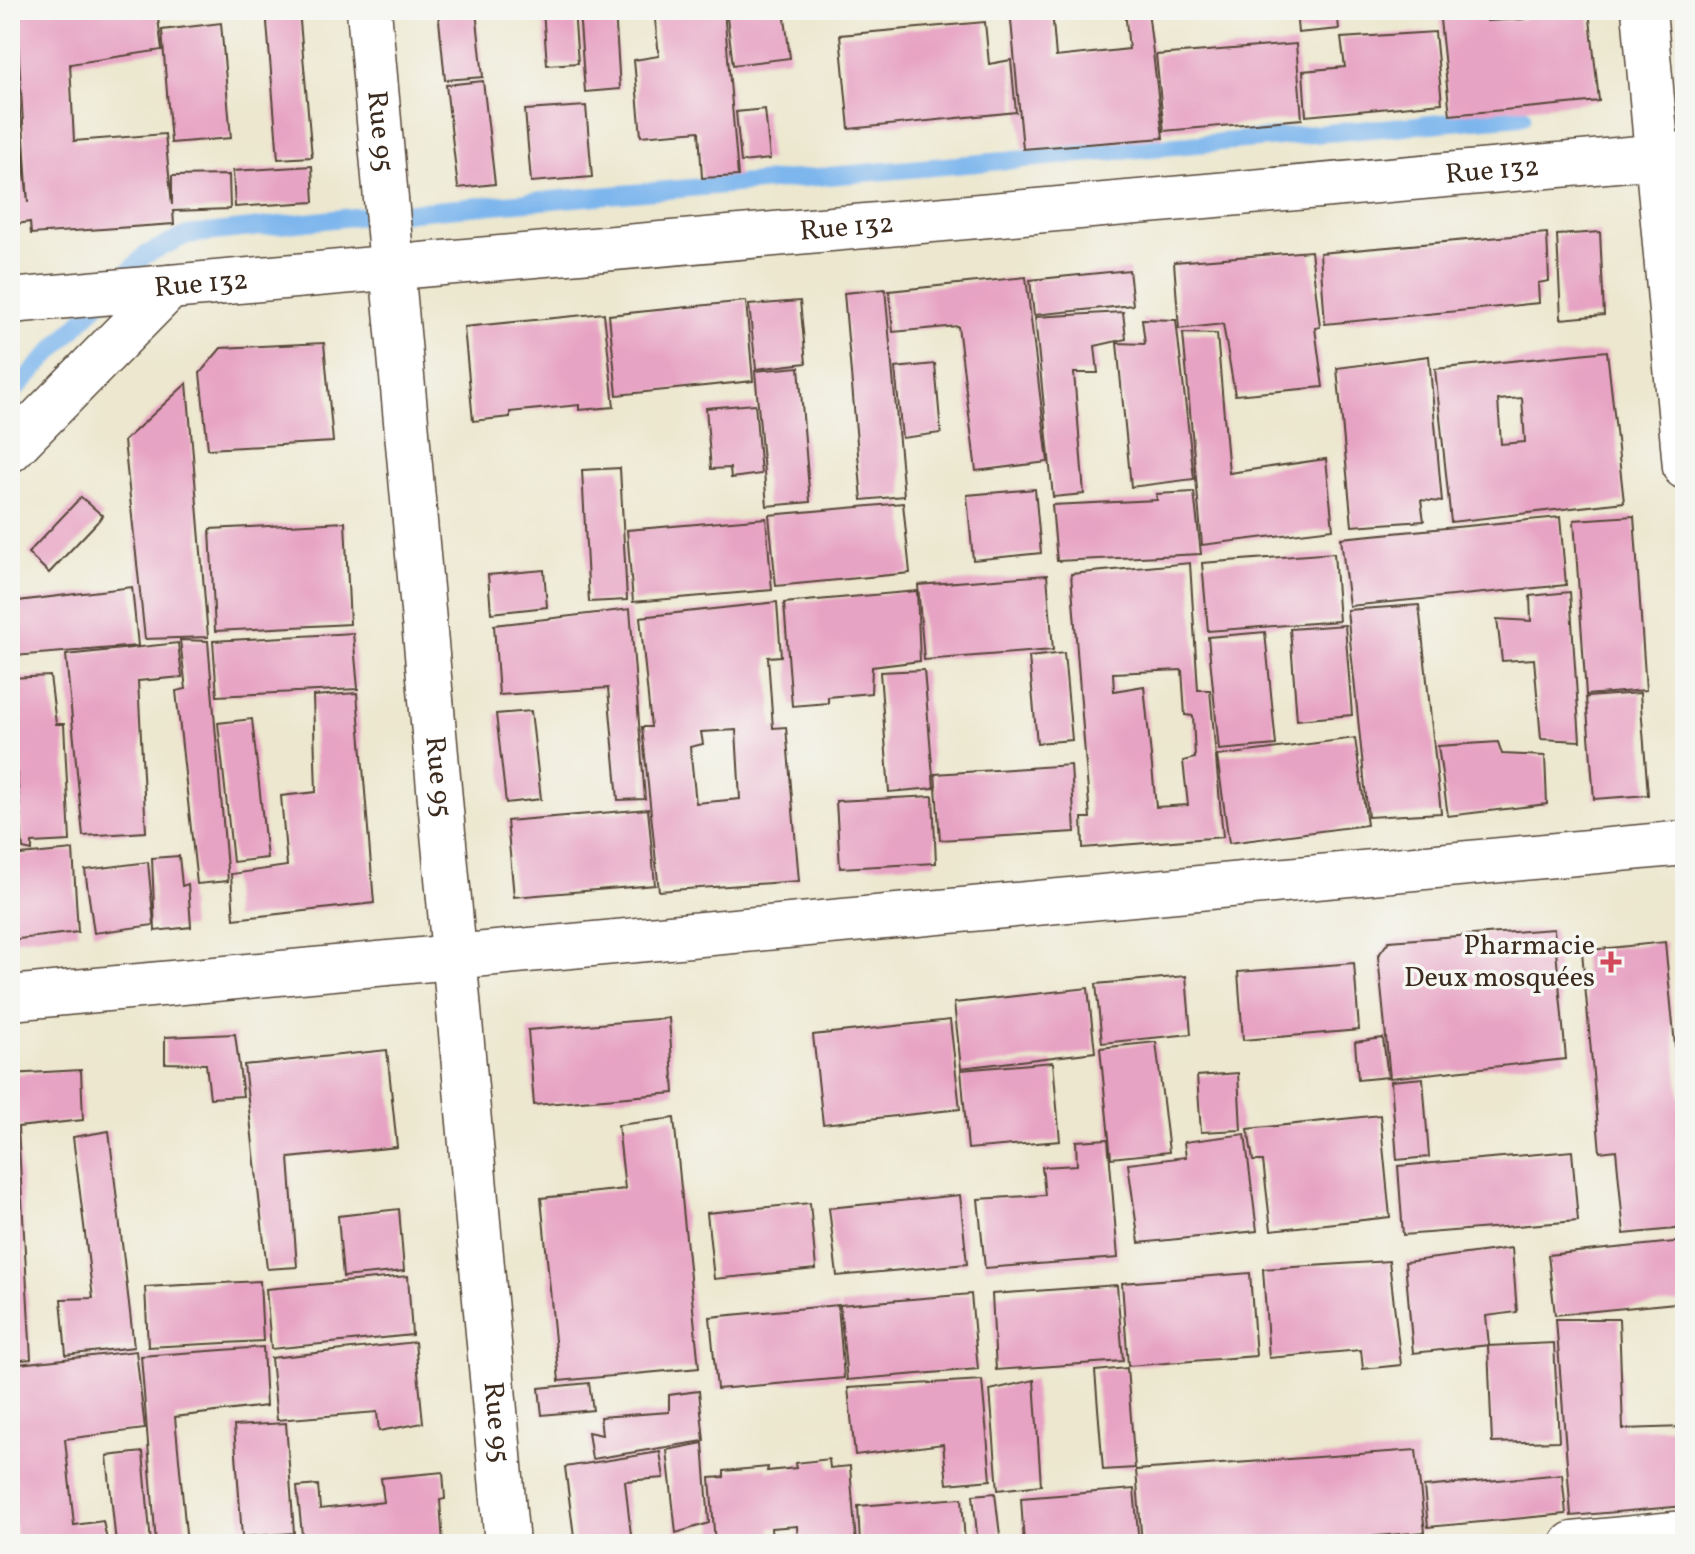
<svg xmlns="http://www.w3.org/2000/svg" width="1695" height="1554" font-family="Vollkorn,serif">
  <rect width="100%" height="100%" fill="#f6f6f2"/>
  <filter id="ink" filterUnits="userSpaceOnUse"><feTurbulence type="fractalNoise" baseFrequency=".0125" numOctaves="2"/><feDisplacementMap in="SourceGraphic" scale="16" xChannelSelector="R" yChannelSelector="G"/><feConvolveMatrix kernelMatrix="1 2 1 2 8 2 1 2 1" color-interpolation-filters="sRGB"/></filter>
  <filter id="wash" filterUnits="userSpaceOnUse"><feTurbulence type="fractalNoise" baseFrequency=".006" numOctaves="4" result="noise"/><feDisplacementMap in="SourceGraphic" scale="32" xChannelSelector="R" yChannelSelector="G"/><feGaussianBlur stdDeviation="1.8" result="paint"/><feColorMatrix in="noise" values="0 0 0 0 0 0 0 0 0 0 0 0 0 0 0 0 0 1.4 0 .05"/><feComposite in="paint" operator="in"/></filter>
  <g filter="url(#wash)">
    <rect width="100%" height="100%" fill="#ece7ce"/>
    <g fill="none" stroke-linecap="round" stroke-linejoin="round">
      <!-- stream -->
      <polyline stroke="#7db6ed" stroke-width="18" points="10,395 145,255 187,235 343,218 1522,116"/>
    </g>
    <g id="blocks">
      <!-- building -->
      <g fill="#e7a3c3" fill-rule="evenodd">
        <polygon points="16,10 157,10 162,50 70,64 74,141 165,134 172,205 172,176 229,175 230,209 173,211 174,224 31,234 30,222 10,225 10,146 22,144 28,203"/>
        <polygon points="266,10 299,10 312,157 278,159"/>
        <polygon points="438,10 476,10 483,77 445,80"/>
        <polygon points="543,10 574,10 578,63 547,65"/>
        <polygon points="579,10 615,10 620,89 585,92"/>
        <polygon points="654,10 724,10 738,176 702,178 699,131 641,136 634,60 659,56"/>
        <polygon points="726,10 784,10 790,58 733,65"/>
        <polygon points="1010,10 1052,10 1056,57 1129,49 1125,10 1148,10 1163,138 1023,149"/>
        <polygon points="1296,10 1337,10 1339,29 1298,33"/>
        <polygon points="1439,10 1486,10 1487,21 1525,19 1524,10 1589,10 1599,101 1450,115"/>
        <polygon points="985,22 989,64 1011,60 1016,112 849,129 840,35"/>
        <polygon points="221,23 231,138 171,143 162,30"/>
        <polygon points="1435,32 1442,103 1306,116 1303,71 1345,67 1341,38"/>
        <polygon points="1296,44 1302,119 1164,131 1156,55"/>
        <polygon points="10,58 16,58 21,127 10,127"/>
        <polygon points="483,81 495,184 458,188 446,85"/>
        <polygon points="586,106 592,177 531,182 525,110"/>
        <polygon points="765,109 770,159 741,162 736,112"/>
        <polygon points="312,166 314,202 235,207 233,171"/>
        <polygon points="1600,232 1604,315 1561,319 1557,235"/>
        <polygon points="1547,233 1549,281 1538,283 1539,303 1325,324 1320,253"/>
        <polygon points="1311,251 1320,327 1315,328 1323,387 1235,395 1223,324 1179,329 1174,262"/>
        <polygon points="1129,270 1133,305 1034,315 1030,280"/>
        <polygon points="1026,277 1048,462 976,471 958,326 893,332 889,291"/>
        <polygon points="885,289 904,496 862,500 844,293"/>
        <polygon points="746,301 753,381 617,395 609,315"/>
        <polygon points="800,301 806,363 756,369 749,305"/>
        <polygon points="1123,312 1126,339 1095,346 1098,373 1074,373 1084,494 1053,497 1035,317"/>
        <polygon points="604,313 614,407 579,410 579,405 510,412 510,417 473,421 464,327"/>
        <polygon points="1142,319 1176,320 1194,479 1131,487 1117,343 1145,344"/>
        <polygon points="1183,333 1217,334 1229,473 1326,459 1333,529 1202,545"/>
        <polygon points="324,343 333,442 208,449 200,373 221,348"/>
        <path d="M1607 351 1624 502 1451 522 1435 369ZM1522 398 1525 442 1501 444 1498 400Z"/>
        <polygon points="1429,356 1442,502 1421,500 1424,521 1352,526 1337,368"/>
        <polygon points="935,364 941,433 902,438 895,368"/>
        <polygon points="799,367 810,502 767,506 755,371"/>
        <polygon points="187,383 208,637 145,639 124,441"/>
        <polygon points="755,404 761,474 731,478 730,468 711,469 706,408"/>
        <polygon points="620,468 627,600 589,602 582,470"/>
        <polygon points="1035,489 1041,553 973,560 967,495"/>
        <polygon points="1194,492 1201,554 1057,561 1052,505 1157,500 1156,494"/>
        <polygon points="81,497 103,516 49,573 28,553"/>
        <polygon points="903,503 910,573 776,586 769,515"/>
        <polygon points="1634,516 1646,690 1586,695 1574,520"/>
        <polygon points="1560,517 1566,585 1349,606 1341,538"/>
        <polygon points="766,518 772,590 633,602 627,530"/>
        <polygon points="345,522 350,624 215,631 210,529"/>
        <polygon points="1334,553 1339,621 1208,631 1202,563"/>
        <path d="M1190 563 1198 690H1210L1223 837 1083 848 1082 818H1090L1071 574ZM1182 670 1185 715 1193 716 1195 758 1183 761 1188 805 1156 807 1144 686 1114 691 1113 673Z"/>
        <polygon points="544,570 547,607 491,613 488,575"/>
        <polygon points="1047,575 1053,650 924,660 918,585"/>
        <polygon points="132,587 138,646 14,656 10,602"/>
        <polygon points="917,591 920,661 872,667 871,693 828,697 828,703 792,706 784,603"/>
        <polygon points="1570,592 1580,741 1541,739 1534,659 1502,661 1497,619 1531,621 1530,596"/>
        <path d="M777 602 781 656 768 657 773 728 786 727 799 881 659 891 642 727H651L640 617ZM736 730 740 799 696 803 690 747 703 744 701 732Z"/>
        <polygon points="1419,605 1441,813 1368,817 1347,610"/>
        <polygon points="630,609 645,799 618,800 608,688 499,695 494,625"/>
        <polygon points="1345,625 1352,715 1297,720 1290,629"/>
        <polygon points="1265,632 1276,745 1219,750 1208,637"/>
        <polygon points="353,633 358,689 217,696 213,641"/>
        <polygon points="180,640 208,641 228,881 197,884 176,691 186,689"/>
        <polygon points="178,643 182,677 138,681 146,832 83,836 66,655"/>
        <polygon points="1064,653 1072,740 1037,743 1029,657"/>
        <polygon points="924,670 934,788 889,792 880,672"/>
        <polygon points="50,676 56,724 64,724 70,841 32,843 32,851 23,849 14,733 10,734 10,678"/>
        <polygon points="357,693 374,903 234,919 231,874 287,866 281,796 316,792 313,696"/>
        <polygon points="1640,693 1648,795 1594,799 1586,697"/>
        <polygon points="531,711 541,799 506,803 496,714"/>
        <polygon points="252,719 267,858 233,862 218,723"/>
        <polygon points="1355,738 1367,825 1229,843 1217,756"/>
        <polygon points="1498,742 1502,754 1545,756 1547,804 1448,816 1438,746"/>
        <polygon points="1071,765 1075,832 940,840 935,774"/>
        <polygon points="933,796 936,863 840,868 836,801"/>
        <polygon points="648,809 655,885 514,897 507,821"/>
        <polygon points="73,850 78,932 10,940 10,856"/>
        <polygon points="179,856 182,886 188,884 191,927 155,931 152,858"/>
        <polygon points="148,862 154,925 94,933 85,870"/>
        <polygon points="1554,929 1566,1059 1390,1078 1378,956 1389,941"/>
        <polygon points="1665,942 1685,1150 1685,1228 1624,1234 1616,1150 1600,1152 1582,951"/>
        <polygon points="1354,963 1359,1030 1243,1040 1238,972"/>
        <polygon points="1186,976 1191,1034 1102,1043 1096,984"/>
        <polygon points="1088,988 1095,1052 961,1068 954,1003"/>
        <polygon points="669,1018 674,1093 534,1105 528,1030"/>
        <polygon points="950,1020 960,1109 823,1124 813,1035"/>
        <polygon points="235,1034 243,1096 210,1098 206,1064 165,1063 165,1037"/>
        <polygon points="1383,1038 1388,1077 1358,1080 1355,1042"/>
        <polygon points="1156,1042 1169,1152 1111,1158 1100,1048"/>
        <polygon points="387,1050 397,1147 289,1158 297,1267 267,1269 244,1065"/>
        <polygon points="1053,1062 1060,1141 968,1149 961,1070"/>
        <polygon points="81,1070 83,1120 18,1127 31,1359 10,1361 10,1074"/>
        <polygon points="1238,1073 1241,1130 1201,1132 1197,1076"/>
        <polygon points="1423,1078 1429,1157 1397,1160 1391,1081"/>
        <polygon points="1380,1115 1390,1217 1271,1230 1263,1161 1253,1161 1248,1129"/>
        <polygon points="674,1118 699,1368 559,1381 541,1198 625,1189 618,1125"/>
        <polygon points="109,1131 134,1347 66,1355 61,1299 93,1298 73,1137"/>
        <polygon points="1245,1134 1257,1231 1139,1243 1128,1164 1186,1157 1184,1142"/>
        <polygon points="1108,1139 1118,1258 985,1268 978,1199 1045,1195 1042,1167 1077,1165 1076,1141"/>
        <polygon points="1572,1151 1578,1221 1403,1235 1398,1166"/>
        <polygon points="960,1195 967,1264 837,1276 829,1208"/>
        <polygon points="810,1203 816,1269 714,1279 707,1213"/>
        <polygon points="399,1209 404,1271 343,1277 338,1216"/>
        <polygon points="1684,1241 1685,1302 1555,1315 1548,1255"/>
        <polygon points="1512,1248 1517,1312 1486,1316 1489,1345 1413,1353 1405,1262"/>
        <polygon points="1389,1261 1401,1365 1363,1369 1361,1350 1269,1358 1263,1269"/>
        <polygon points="1250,1273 1256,1356 1128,1366 1122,1283"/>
        <polygon points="408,1276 412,1335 271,1349 266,1289"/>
        <polygon points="260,1281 263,1341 148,1347 145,1287"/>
        <polygon points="1117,1285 1123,1361 996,1370 992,1294"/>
        <polygon points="971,1294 978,1369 847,1380 840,1305"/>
        <polygon points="838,1305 844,1378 717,1389 710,1317"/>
        <polygon points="1556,1319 1619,1319 1623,1429 1685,1427 1685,1506 1571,1516"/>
        <polygon points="415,1342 423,1423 379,1431 377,1412 277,1420 271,1358"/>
        <polygon points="1554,1343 1559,1441 1492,1443 1488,1346"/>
        <polygon points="263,1347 266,1406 175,1417 187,1544 156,1544 141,1356"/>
        <polygon points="136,1351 145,1429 65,1439 74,1525 103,1521 107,1540 110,1538 110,1544 16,1544 10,1459 10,1365"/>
        <polygon points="1127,1368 1135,1468 1103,1470 1095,1371"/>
        <polygon points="982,1380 991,1480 947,1484 943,1444 855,1455 848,1388"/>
        <polygon points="1034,1380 1041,1485 998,1490 990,1390"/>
        <polygon points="589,1383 593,1410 542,1415 539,1388"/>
        <polygon points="699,1391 704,1441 592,1459 588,1432 602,1435 600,1417 669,1412 669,1395"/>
        <polygon points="286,1423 294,1533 242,1537 234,1426"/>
        <polygon points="703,1443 709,1523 676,1533 667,1450"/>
        <polygon points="1416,1450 1425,1532 1281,1544 1142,1544 1136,1470"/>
        <polygon points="143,1452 151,1544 116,1544 107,1456"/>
        <polygon points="660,1452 664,1478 625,1481 632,1544 575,1544 565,1467"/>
        <polygon points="829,1459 830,1468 850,1466 856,1544 798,1544 797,1526 771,1528 772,1544 715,1544 710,1478 724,1477 724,1471 768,1467 767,1471 796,1468 795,1463"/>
        <polygon points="443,1472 445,1499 440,1500 443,1544 303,1544 297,1487 318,1485 320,1509 384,1502 381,1478"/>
        <polygon points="1562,1474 1566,1514 1428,1527 1424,1487"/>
        <polygon points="1134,1489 1139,1544 1024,1544 1021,1498"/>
        <polygon points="995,1493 1001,1544 978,1544 973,1495"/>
        <polygon points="962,1498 965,1544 860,1544 858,1506"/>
      </g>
    </g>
  </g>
  <g filter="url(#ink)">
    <use href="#blocks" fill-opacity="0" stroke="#564638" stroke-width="2"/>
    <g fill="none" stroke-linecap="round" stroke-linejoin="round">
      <defs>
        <g id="street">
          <path id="s1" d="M369 10 507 1544"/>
          <polyline points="1644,10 1685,467"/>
          <path id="s2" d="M10 301 1685 154"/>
          <polyline points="10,450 170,287"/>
          <polyline points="10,998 1685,843"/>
          <polyline points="1573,1544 1685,1533"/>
        </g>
      </defs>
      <!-- street casing -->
      <use href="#street" stroke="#564638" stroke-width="47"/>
      <!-- street -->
      <use href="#street" stroke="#fff" stroke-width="44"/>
    </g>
  </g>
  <!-- markers -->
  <path fill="#d1495b" stroke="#f6f6f2" stroke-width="3" d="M1607 950h8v8h8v8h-8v8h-8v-8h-8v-8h8z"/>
  <g text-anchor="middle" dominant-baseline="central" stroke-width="7" stroke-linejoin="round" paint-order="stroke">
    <!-- street labels -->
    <g font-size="28" fill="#3b2a1e" stroke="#f6f6f2">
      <text stroke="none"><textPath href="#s1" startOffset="122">Rue 95</textPath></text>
      <text stroke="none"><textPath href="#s2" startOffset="1488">Rue 132</textPath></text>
      <text stroke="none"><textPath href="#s2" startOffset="840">Rue 132</textPath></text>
      <text stroke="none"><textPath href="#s2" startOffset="192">Rue 132</textPath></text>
      <text stroke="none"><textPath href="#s1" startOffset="770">Rue 95</textPath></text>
      <text stroke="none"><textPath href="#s1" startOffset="1418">Rue 95</textPath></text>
    </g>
    <!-- poi labels -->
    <g font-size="28" fill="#3b2a1e" stroke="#f6f6f2" text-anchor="end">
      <text x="1595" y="946">Pharmacie<tspan x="1595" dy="32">Deux mosquées</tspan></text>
    </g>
  </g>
  <!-- margin -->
  <rect width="1695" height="1554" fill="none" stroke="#f6f6f2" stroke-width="40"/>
</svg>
